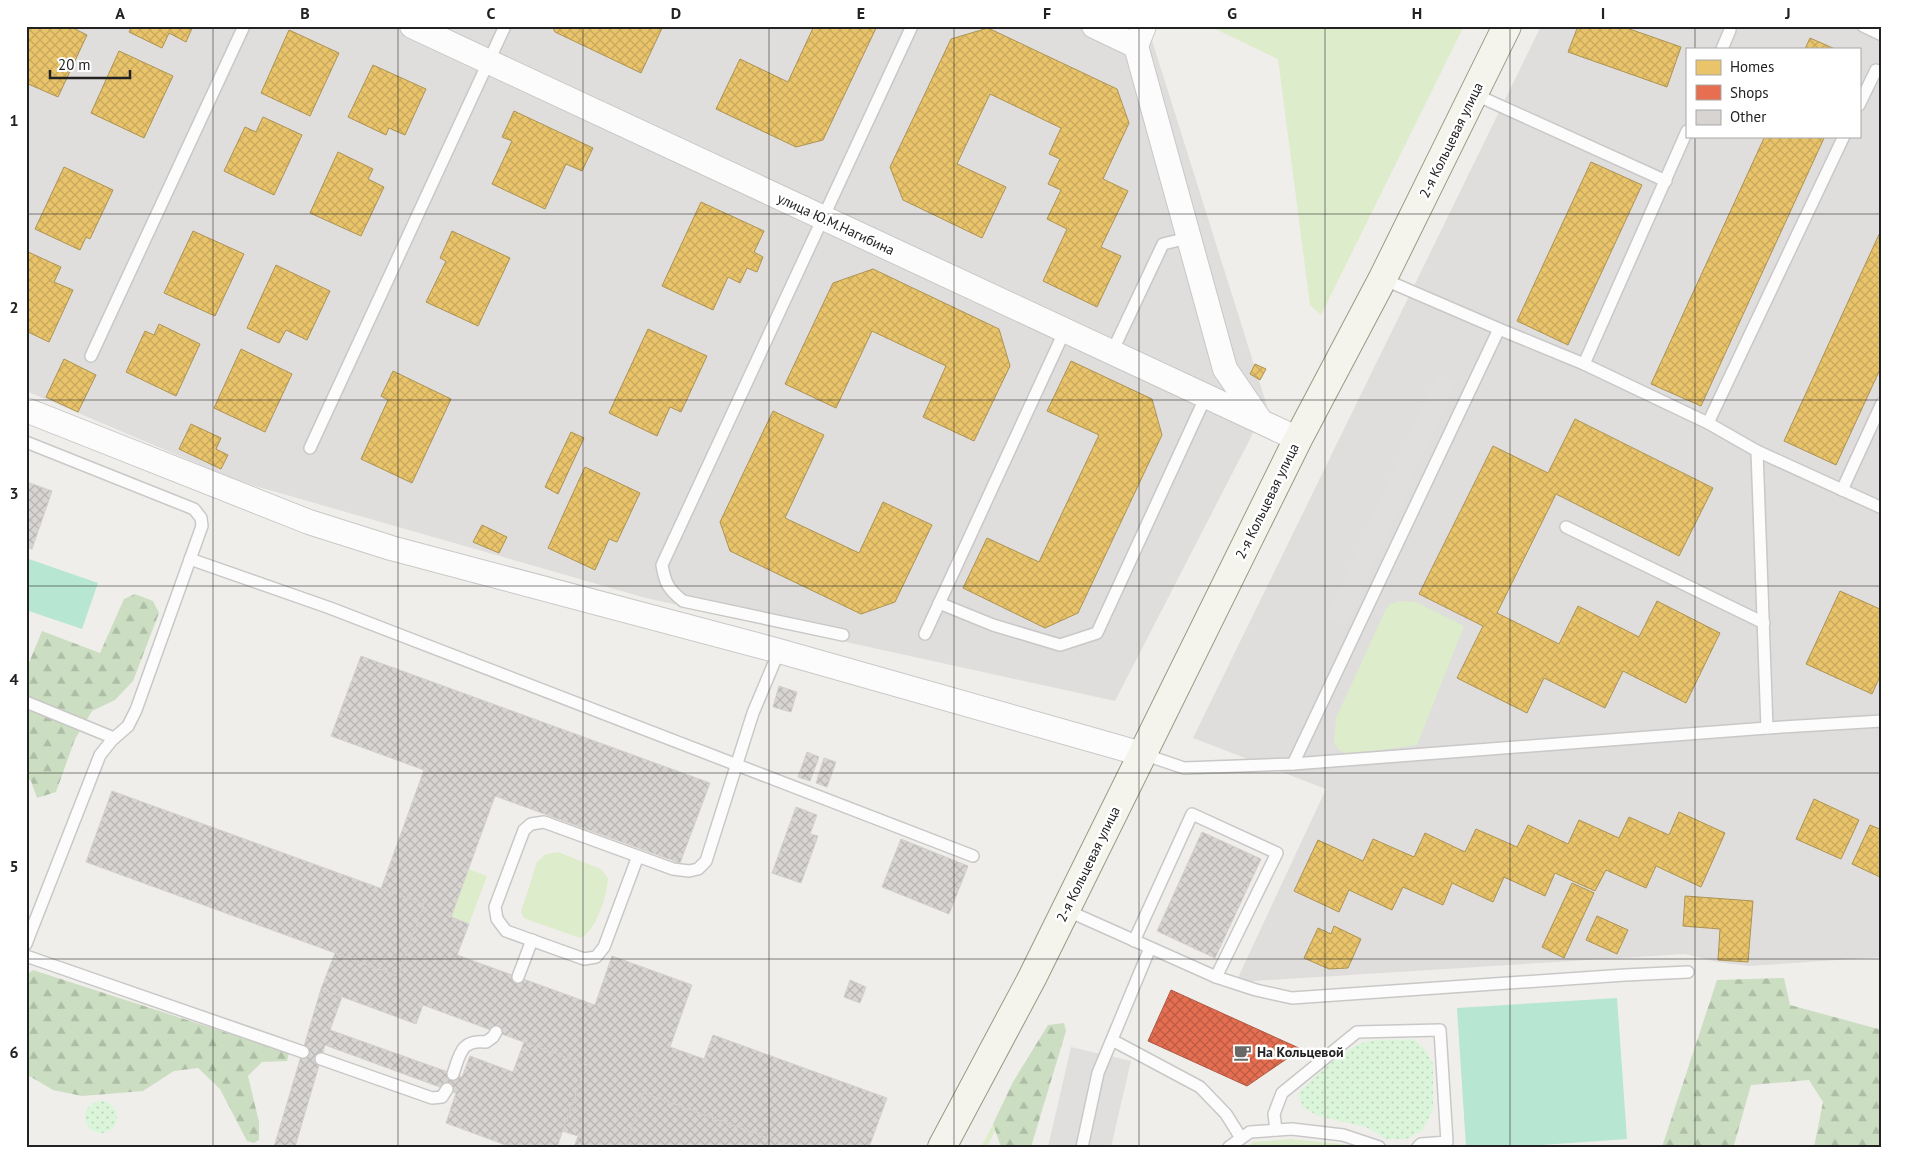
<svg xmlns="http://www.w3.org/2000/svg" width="1908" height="1173" font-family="'PT Sans',sans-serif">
  <defs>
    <pattern id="forest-firs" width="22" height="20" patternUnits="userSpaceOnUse" patternTransform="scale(1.25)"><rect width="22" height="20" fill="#cbdec1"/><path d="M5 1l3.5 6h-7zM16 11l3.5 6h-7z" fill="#aebea6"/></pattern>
    <pattern id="park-dots" width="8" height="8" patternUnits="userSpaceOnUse" patternTransform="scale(1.25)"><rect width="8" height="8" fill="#daf5da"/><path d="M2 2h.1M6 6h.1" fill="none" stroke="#bbd2bb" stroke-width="1.8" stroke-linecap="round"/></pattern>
    <pattern id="homes-cross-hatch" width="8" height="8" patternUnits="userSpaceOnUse" patternTransform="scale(1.25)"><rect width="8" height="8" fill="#e9c46a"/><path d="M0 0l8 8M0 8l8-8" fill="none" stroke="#c8a85c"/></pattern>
    <pattern id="shops-cross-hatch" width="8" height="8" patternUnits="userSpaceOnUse" patternTransform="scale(1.25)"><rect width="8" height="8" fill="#e76f51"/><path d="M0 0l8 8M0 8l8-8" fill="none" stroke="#bb5b43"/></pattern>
    <pattern id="building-cross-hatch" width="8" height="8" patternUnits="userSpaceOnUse" patternTransform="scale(1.25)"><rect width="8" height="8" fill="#d7d4d2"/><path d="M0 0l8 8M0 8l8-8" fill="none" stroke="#b8b6b4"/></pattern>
  </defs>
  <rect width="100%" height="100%" fill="#f0eeeb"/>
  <!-- residential -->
  <g fill="#dfdedc" fill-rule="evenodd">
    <polygon points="26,26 1153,26 1150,34 1267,406 1115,701 646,598 241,482 26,391"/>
    <path d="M1541 26H1882V957L1749 966 1717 962 1685 954 1236 982 1326 789 1193 738ZM1687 49H1859V136H1687Z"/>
  </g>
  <!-- grass -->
  <g fill="#ddeccb">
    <polygon points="1209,26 1464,26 1321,315 1310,305 1278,59"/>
    <polygon points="1401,601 1416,602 1464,626 1417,745 1348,754 1339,750 1334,743 1336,718 1386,609 1390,604"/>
    <path d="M558 852 601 869 608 878C608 893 595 934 580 938L529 920 524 918 521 912 537 862 546 854Z"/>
    <polygon points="469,869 487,876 469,924 451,917"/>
    <polygon points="993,1124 996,1129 987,1147 981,1147"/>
    <polygon points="1292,1139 1341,1144 1349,1147 1247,1147 1253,1142"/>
  </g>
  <!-- forest -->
  <g fill="url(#forest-firs)">
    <polygon points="135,594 153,601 159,613 133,681 115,700 92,711 75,739 56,792 37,798 31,781 26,777 26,670 42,631 100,653 124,599"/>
    <polygon points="33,970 289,1053 287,1061 262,1062 248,1076 259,1122 259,1140 254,1143 247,1141 220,1089 198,1068 174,1071 143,1091 82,1096 53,1090 26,1074 26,975"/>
    <polygon points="1784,978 1790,1005 1882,1030 1882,1147 1814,1147 1823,1102 1809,1080 1751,1085 1734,1145 1732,1147 1662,1147 1717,980"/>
    <polygon points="1064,1023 1066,1031 1031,1147 1001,1147 993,1124 1013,1082 1048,1025"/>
  </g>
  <!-- park -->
  <g fill="url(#park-dots)">
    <path d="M1413 1039 1424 1048 1433 1064V1109L1423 1130 1407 1139H1386L1366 1127 1318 1116 1303 1107 1298 1094C1313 1078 1348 1044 1369 1041 1383 1039 1399 1040 1413 1039Z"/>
    <circle cx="101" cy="1117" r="16"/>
  </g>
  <!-- pitch -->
  <g fill="#b7e6d2">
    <polygon points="26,558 98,583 82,629 26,610"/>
    <polygon points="1617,998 1627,1139 1514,1147 1466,1147 1457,1008"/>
  </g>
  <!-- parking -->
  <g fill="#e0dfde">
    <polygon points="1437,375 1456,383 1346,625 1327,617"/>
    <polygon points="1071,1047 1131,1061 1111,1147 1048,1147"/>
  </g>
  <!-- homes -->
  <g fill="url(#homes-cross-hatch)" stroke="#ad9354">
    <polygon points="28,26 69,26 87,35 58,97 26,83 26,30"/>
    <polygon points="132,26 193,26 186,42 169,33 162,48 129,32"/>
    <polygon points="552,26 663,26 641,73 555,32"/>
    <polygon points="814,26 877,26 823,140 796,147 716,109 740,59 788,82"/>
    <polygon points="1578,26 1621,26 1681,47 1667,87 1568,52"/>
    <polygon points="988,28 1117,89 1129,123 1103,179 1128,191 1101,247 1121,256 1097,307 1043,281 1067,229 1047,219 1061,190 1048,184 1060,159 1049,154 1061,128 990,94 957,164 1006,187 982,238 903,200 890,167 951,39"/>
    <polygon points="289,30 339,53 310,116 261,93"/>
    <polygon points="1810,38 1835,49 1805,49"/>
    <polygon points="119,51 173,76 144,138 91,113"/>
    <polygon points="373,65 426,89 405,135 389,128 386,135 348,117"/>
    <polygon points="514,111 593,148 582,171 566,164 545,209 492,184 512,141 502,137"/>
    <polygon points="263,117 302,135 274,195 224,171 245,127 256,132"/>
    <polygon points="1765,136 1825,136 1701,406 1651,384"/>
    <polygon points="338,152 373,169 368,179 384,187 361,236 310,213"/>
    <polygon points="1591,162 1642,185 1568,345 1517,321"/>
    <polygon points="64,167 113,190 90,239 86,237 80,250 35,229"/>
    <polygon points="701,202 764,231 754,252 763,257 757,272 747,268 740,283 728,277 713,310 662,286"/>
    <polygon points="1882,228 1882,365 1836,465 1784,441"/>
    <polygon points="193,231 244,254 215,316 164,293"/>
    <polygon points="452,231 510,258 478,326 426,302 446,261 440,258"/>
    <polygon points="26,251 61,267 54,282 73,290 49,342 26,331"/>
    <polygon points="276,265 330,291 307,340 286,330 279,343 247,328"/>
    <polygon points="873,269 999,329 1010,366 974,441 923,417 946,366 872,331 836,408 785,384 833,283"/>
    <polygon points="159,324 200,344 176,396 126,372 145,331 154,335"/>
    <polygon points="648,329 707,356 681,412 670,407 657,436 609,413"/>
    <polygon points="241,349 292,374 265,432 214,408"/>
    <polygon points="64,359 96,375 78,412 46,397"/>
    <polygon points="1071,361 1152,399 1162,435 1078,613 1045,628 963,588 987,538 1039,562 1099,435 1047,411"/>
    <polygon points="1255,364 1266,369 1260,380 1250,374"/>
    <polygon points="393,371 451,399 412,483 361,459 388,400 381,396"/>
    <polygon points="773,411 824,435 785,518 859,553 883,502 932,525 895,602 861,614 730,551 720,522"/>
    <polygon points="1575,419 1713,488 1679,556 1556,494 1497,613 1559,644 1578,606 1639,637 1657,601 1720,633 1686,703 1623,671 1605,708 1544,678 1527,713 1457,678 1483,626 1419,594 1493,446 1548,473"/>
    <polygon points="191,424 221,438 216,449 228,455 221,469 179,449"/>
    <polygon points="571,432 584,438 558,494 545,487"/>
    <polygon points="585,467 640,493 617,542 609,539 595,570 548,548"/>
    <polygon points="482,525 507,537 499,553 473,542"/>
    <polygon points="1840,591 1882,610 1882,672 1872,694 1806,664"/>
    <polygon points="1814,799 1859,820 1841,859 1796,839"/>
    <polygon points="1679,812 1725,833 1701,887 1656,866 1646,888 1606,870 1595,891 1555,873 1545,896 1504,877 1493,902 1452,883 1443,905 1403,887 1392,910 1349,890 1339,912 1294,891 1318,840 1363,861 1373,839 1414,857 1425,833 1465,852 1476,829 1517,847 1528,825 1568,844 1579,820 1619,838 1629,817 1669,835"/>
    <polygon points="1870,825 1882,830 1882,878 1852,864"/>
    <polygon points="1572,883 1594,893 1564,958 1542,947"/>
    <polygon points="1685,896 1753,901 1748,962 1718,960 1720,929 1683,926"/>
    <polygon points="1597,916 1628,930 1617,954 1586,940"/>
    <polygon points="1334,926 1361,939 1348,968 1329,969 1304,958 1318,928 1331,934"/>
  </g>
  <!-- shops -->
  <polygon fill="url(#shops-cross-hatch)" stroke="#ac5843" points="1171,990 1301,1049 1247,1086 1148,1041"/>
  <!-- building -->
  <g fill="url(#building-cross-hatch)" stroke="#d3d0cc">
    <polygon points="27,482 52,491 32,549 26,547"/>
    <polygon points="361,656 710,783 680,863 495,796 451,917 469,924 457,955 595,1005 612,956 692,985 670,1047 704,1059 713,1035 887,1098 869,1147 793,1147 644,1093 625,1147 574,1147 578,1136 562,1131 586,1065 423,1005 416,1024 321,989 335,953 398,976 424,904 381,889 424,770 331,736"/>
    <polygon points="779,686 797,692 791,712 773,707"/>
    <polygon points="807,752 819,757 810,781 798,777"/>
    <polygon points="824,758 836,762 827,787 816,783"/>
    <polygon points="112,791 424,904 398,976 86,862"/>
    <polygon points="796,807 817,815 810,834 818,836 801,883 772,873"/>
    <polygon points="1202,832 1261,859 1215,958 1157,931"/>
    <polygon points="901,839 968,866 949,914 882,887"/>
    <polygon points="850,980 866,987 860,1003 844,997"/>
    <polygon points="321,989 342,997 330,1030 462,1077 470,1056 513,1072 524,1042 586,1065 557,1147 511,1147 446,1123 456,1093 325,1045 295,1147 274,1147"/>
    <polygon points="644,1093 793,1147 625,1147"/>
  </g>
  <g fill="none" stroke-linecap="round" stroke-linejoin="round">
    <defs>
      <g id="service">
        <polyline points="1863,26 1882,35"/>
        <polyline points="1722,49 1730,30"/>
        <polyline points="1474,94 1666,181"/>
        <polyline points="1859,105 1876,70"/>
        <polyline points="1383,279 1499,329"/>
        <polyline points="1112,352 1163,244 1188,238"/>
        <polyline points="91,356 244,26"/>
        <polyline points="1584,364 1687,131"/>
        <polyline points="1708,423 1844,136"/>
        <polyline points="26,442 194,509 201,518 202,526 136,710 128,726 112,740 100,755 26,944"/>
        <polyline points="310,448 505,26"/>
        <polyline points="1757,451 1767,728"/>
        <polyline points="1842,490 1882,403"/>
        <polyline points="1566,527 1764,623"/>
        <polyline points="190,559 330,608 973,856"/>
        <polyline points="939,603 993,625 1060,645 1097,633 1206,396"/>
        <polyline points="925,634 1065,330"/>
        <path d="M843 635 683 601C668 589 665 583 662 565L912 26"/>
        <polyline points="26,702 114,738"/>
        <polyline points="1143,754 1184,768 1293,764 1767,728 1882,721"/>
        <polyline points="1293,764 1499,329 1584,364 1708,423 1757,451 1882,508"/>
        <polyline points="638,856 604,947 596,957 584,959 506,931 497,919 495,907 524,830 531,824 544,822 673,869 689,871 698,869 706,861 753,713 779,651"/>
        <polyline points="1066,910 1216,977 1277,853 1192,814 1134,941"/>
        <polyline points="26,956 303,1052"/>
        <polyline points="518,977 532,940"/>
        <polyline points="1216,977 1256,990 1292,998 1625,975 1688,972"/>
        <polyline points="1112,1040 1200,1087 1226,1114 1241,1138"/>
        <polyline points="321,1059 432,1098 442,1097 447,1089"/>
        <path d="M453 1074C460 1054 461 1039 486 1042L493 1037 496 1032"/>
        <polyline points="1276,1130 1274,1114 1282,1093 1357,1032 1440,1030 1447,1142 1421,1144 1418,1147"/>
        <polyline points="1082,1147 1098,1073 1150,948"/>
        <polyline points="1229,1147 1250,1132 1292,1129 1343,1135 1379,1147"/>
      </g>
      <g id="minor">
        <polyline points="412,26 1298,439"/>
        <polyline points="1094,26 1136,46"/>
        <polyline points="1144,26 1136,46 1225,369 1260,420"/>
        <polyline points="26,410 309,522 391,548 779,651 1142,754"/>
      </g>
      <polyline id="secondary" points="942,1147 1032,978 1298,439 1383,278 1507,26"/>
    </defs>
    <!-- service casing -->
    <use href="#service" stroke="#c9c8c7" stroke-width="14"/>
    <!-- minor casing -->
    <use href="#minor" stroke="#c9c8c7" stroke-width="26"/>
    <!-- secondary casing -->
    <use href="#secondary" stroke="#999a82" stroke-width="30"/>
    <!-- service -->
    <use href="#service" stroke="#fdfcfc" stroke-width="11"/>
    <!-- minor -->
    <use href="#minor" stroke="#fdfcfc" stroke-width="24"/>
    <!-- secondary -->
    <use href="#secondary" stroke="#f4f4ed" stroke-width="28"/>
  </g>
  <!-- grid -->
  <path fill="none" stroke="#222" stroke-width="1" stroke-opacity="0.55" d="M213 26V1147M398 26V1147M583 26V1147M769 26V1147M954 26V1147M1139 26V1147M1325 26V1147M1510 26V1147M1695 26V49M1695 136V1147M26 214H1882M26 400H1882M26 586H1882M26 773H1882M26 959H1882"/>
  <!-- icons -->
  <defs>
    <symbol id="cafe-bare" viewBox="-9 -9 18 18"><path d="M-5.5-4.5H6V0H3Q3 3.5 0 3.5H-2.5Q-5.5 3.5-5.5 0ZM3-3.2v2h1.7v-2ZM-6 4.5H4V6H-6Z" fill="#6a6968" stroke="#fff" stroke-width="2.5" paint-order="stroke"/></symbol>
  </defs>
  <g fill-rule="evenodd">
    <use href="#cafe-bare" x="1230" y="1040" width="25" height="25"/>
  </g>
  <g text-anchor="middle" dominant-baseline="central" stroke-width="5" stroke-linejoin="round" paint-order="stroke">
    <!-- street labels -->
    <g font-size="14" fill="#222" stroke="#fff">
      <text transform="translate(1451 140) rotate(-64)">2-я Кольцевая улица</text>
      <text transform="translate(836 224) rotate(25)">улица Ю.М.Нагибина</text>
      <text transform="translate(1267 501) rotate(-64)">2-я Кольцевая улица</text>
      <text transform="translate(1088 864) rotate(-64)">2-я Кольцевая улица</text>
    </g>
    <!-- poi labels -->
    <g font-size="14" font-weight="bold" fill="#222" stroke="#fff" text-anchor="start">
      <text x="1257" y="1052">На Кольцевой</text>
    </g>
  </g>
  <!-- border -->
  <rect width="1908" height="1173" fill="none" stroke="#ffffff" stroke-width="55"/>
  <!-- legend -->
  <rect x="1686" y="48" width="175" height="90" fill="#ffffff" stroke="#a7a7a7"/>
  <rect x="1696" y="60" width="25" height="15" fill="#e9c46a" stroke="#a7a7a7"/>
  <text x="1730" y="72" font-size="15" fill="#222222">Homes</text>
  <rect x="1696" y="85" width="25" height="15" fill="#e76f51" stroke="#a7a7a7"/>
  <text x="1730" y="98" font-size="15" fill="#222222">Shops</text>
  <rect x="1696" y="110" width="25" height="15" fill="#d7d4d2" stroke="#a7a7a7"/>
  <text x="1730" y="122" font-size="15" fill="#222222">Other</text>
  <!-- scale -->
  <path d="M50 70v8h80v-8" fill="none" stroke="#222222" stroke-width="2.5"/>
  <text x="58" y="70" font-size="15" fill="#222222" stroke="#ffffff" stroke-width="4" paint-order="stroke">20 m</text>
  <rect x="28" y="28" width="1852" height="1118" fill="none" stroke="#222" stroke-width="2"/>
  <g font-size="16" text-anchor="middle" font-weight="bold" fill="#222">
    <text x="120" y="19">A</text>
    <text x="305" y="19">B</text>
    <text x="491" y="19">C</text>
    <text x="676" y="19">D</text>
    <text x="861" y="19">E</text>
    <text x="1047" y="19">F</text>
    <text x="1232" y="19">G</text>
    <text x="1417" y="19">H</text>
    <text x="1603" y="19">I</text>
    <text x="1788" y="19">J</text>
    <text x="14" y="126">1</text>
    <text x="14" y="313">2</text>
    <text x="14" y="499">3</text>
    <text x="14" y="685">4</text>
    <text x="14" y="872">5</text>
    <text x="14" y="1058">6</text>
  </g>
</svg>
